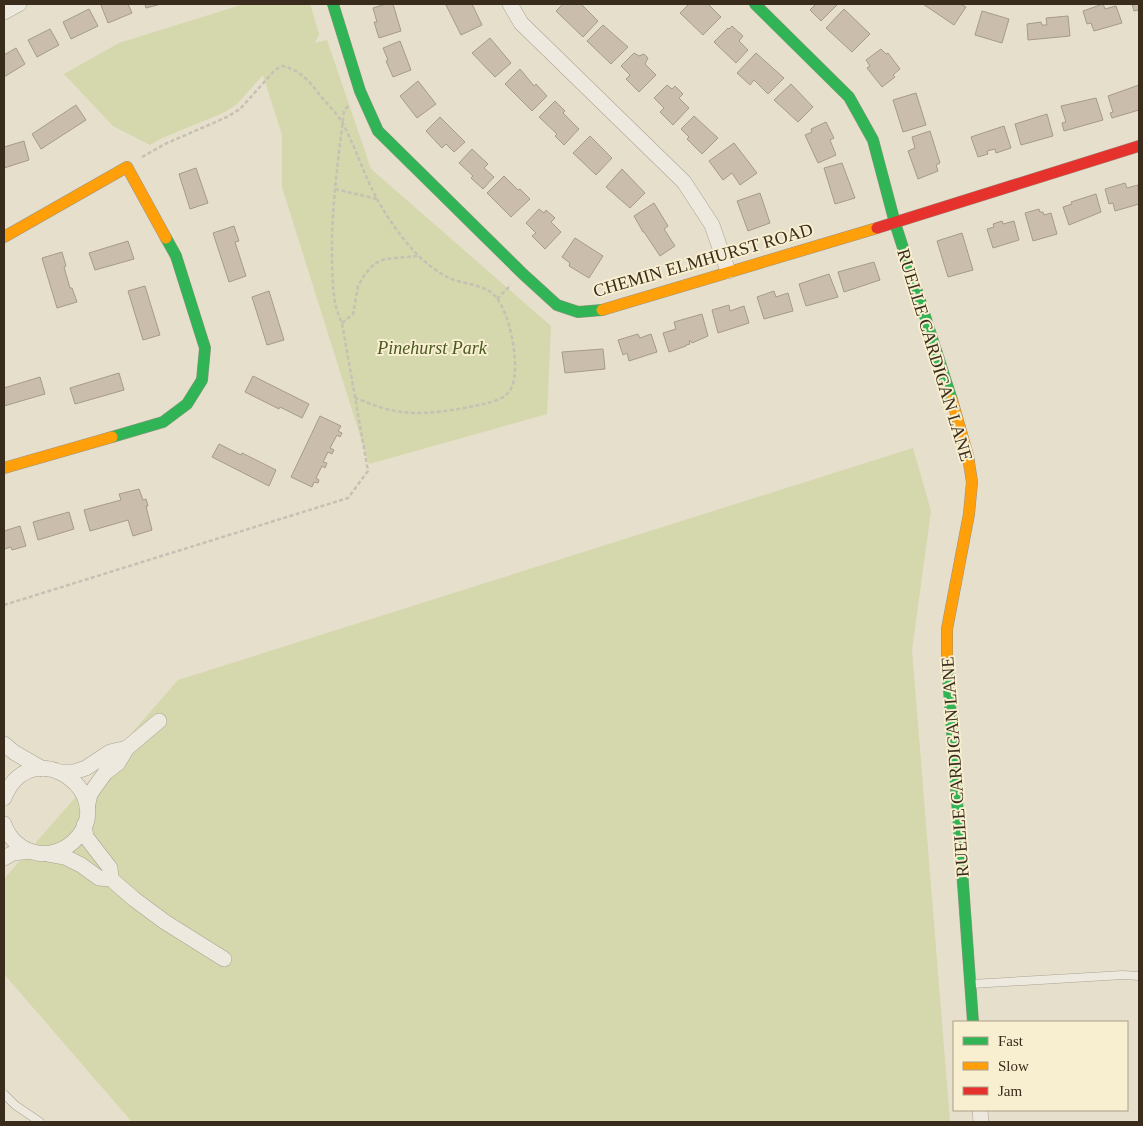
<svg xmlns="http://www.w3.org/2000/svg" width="1143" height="1126" font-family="Georgia,serif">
  <rect width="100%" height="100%" fill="#e6dfcb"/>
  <!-- green -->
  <g fill="#d5d7ac">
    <polygon points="244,4 310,4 319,34 315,43 327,40 371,169 551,326 547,414 369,464 282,187 282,135 263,75 237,104 225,112 160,139 150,145 113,126 64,74 119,43"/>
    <polygon points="913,448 931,511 912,650 950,1122 132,1122 4,974 4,879 178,680"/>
  </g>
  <!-- building -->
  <g fill="#cabdac" stroke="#a69a8a">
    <polygon points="104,4 128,4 132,13 108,23 101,5"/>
    <polygon points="145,4 161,4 146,8"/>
    <polygon points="386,4 393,4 401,31 379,38 374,22 377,22 373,8"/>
    <polygon points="449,4 472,4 482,25 461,35 446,5"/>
    <polygon points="563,4 581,4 598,21 583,37 556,11"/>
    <polygon points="689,4 708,4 721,17 703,35 680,13"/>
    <polygon points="816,4 838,4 821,21 810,10"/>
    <polygon points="923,4 960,4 966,7 954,25"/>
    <polygon points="1103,4 1105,9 1116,6 1122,23 1094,31 1091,23 1087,24 1083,11"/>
    <polygon points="1132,4 1139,4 1139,15 1138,10 1134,11"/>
    <polygon points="89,9 98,26 71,39 63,22"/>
    <polygon points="844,9 870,34 852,52 826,28"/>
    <polygon points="982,11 1009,19 1002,43 975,35"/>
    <polygon points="1068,16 1070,36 1028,40 1027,24 1041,22 1042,25 1047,25 1046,18"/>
    <polygon points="603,25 628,47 611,64 587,41"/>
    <polygon points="732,26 743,36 739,41 748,50 736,63 714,42 728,28 729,29"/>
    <polygon points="50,29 59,45 37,57 28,40"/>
    <polygon points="490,38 511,63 495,77 472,53"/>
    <polygon points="400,41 411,70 393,77 386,61 388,60 383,48"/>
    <polygon points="16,48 25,64 4,77 4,55"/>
    <polygon points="881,49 886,54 888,53 900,69 893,75 895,77 882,87 867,68 870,66 866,60"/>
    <polygon points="634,53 639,56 644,54 648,58 645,64 656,75 639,92 626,79 630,75 621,66"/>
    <polygon points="756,53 784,78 768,94 754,80 750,85 737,73"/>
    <polygon points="520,69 534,86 536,84 547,96 532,111 505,84"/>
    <polygon points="418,81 436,104 417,118 400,96"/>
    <polygon points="791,84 813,107 798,122 774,100"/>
    <polygon points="667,85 672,89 675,86 683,94 679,98 689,108 673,125 660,112 664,108 654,98"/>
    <polygon points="1139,85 1139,110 1112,118 1110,113 1113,112 1108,96"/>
    <polygon points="916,93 926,125 903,132 893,100"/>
    <polygon points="1096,98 1103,120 1064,131 1062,123 1066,122 1061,106"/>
    <polygon points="555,101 565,111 563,113 579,129 564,145 555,136 557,134 539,117"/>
    <polygon points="76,105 86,120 41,149 32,134"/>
    <polygon points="1047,114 1053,136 1021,145 1015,124"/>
    <polygon points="694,116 718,138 702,154 687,139 689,137 681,129"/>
    <polygon points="440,117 465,142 454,152 446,144 442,148 426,131"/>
    <polygon points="826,122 834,138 830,140 836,155 818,163 805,135 812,132 811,129"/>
    <polygon points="1004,126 1011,148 996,153 995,149 987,151 988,154 978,157 971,137"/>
    <polygon points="930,131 940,163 936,165 938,171 918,179 908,151 915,148 912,137"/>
    <polygon points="590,136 612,158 596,175 573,153"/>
    <polygon points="24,141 29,160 4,168 4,147"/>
    <polygon points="734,143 757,173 740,185 732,173 723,180 709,161"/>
    <polygon points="472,149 488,164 484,168 494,177 483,189 471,178 473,176 459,163"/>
    <polygon points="842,163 855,198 835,204 824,168"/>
    <polygon points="196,168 208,203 190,209 179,174"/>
    <polygon points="622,169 645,193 630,208 606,187"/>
    <polygon points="504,176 518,190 520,189 530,199 511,217 487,193"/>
    <polygon points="1125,183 1127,188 1138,185 1139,204 1115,211 1113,203 1109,204 1105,189"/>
    <polygon points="760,193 770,223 748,231 737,201"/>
    <polygon points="1096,194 1101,212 1069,225 1063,207 1072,204 1071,202"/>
    <polygon points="654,203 668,226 664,229 675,246 660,256 644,232 643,232 634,216"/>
    <polygon points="539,209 544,213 546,210 555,218 551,222 561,232 545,249 532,236 536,233 526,223"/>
    <polygon points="1039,209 1040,212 1043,212 1044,215 1051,213 1057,234 1033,241 1025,213"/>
    <polygon points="1002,221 1003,224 1014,221 1019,240 993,248 987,229 994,227 993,224"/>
    <polygon points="234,226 239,241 235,242 246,276 229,282 213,233"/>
    <polygon points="962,233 973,270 948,277 937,241"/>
    <polygon points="575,238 603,256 589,278 569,266 570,263 562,257"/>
    <polygon points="128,241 134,259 95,270 89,253"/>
    <polygon points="62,252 66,266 64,267 70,288 72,288 77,302 57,308 42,258"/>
    <polygon points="874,262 880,280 844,292 838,272"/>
    <polygon points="829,274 838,297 806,306 799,284"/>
    <polygon points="145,286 160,335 143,340 128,291"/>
    <polygon points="269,291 284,340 267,345 252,297"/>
    <polygon points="774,291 776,297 788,293 793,311 764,319 757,297"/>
    <polygon points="729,305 730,311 744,306 749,323 718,333 712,310"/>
    <polygon points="702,314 708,336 692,343 691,341 689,341 690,344 686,345 686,346 669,352 663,333 676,329 674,322"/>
    <polygon points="638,334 640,338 651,334 657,352 629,361 627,353 623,355 618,340"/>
    <polygon points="603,349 605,369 565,373 562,352"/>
    <polygon points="119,373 124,390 75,404 70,388"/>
    <polygon points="253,376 309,404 302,418 280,407 279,409 245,392"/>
    <polygon points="40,377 45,394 4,406 4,388"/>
    <polygon points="320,416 341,426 338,431 342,433 340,437 337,435 330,448 334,450 332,454 328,452 323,462 327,463 325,468 322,466 316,478 319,480 318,483 314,482 312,487 291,477"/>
    <polygon points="219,444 241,455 242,453 276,470 269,486 212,457"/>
    <polygon points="139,489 143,500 146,499 148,506 146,506 152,530 133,536 128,520 90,531 84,510 121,500 119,494"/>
    <polygon points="69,512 74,529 38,540 33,522"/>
    <polygon points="20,526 26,546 12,550 11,547 4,549 4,531"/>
  </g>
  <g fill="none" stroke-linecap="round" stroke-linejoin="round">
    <defs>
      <g id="lane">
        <polyline points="972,984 1123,975 1139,976"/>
        <polyline points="4,1094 15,1105 40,1122"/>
      </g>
      <g id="street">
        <polyline points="510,4 521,23 684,182 712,225 728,271"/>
        <polyline points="4,12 19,4"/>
        <polyline points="4,744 15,753 43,769"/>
        <polyline points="59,772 74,772 86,768 110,752 127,748"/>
        <path d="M4 798C32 729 123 796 73 842 63 851 49 855 37 853 21 850 9 839 4 824"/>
        <polyline points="87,808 90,794 105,773 118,763 127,748 159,721"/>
        <polyline points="84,825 86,837 110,868 111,879"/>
        <polyline points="48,854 65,857 81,865 99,878 111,879 134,899 165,922 224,959"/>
        <polyline points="4,858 13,853 30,851"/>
        <polyline points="980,1110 981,1122"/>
      </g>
      <g id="fast">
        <polyline points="333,4 360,91 378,131 523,274 557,305 578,312 602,310"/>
        <polyline points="755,4 849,97 873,140 895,223 952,400"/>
        <polyline points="112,437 163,422 187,404 202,380 205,348 176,256 166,238"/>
        <polyline points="947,662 973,1022"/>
      </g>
      <g id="slow">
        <polyline points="4,237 127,167 166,238"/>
        <polyline points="602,310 877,228"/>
        <polyline points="4,468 112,437"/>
        <polyline points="947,662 947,629 969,514 972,482 968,456 952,400"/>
      </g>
      <polyline id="jam" points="877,228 1139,146"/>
    </defs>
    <!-- lane casing -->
    <use href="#lane" stroke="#aba395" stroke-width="9"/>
    <!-- street casing -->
    <use href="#street" stroke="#aba395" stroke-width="16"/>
    <!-- fast casing -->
    <use href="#fast" stroke="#9b9385" stroke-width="12"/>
    <!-- slow casing -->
    <use href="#slow" stroke="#9b9385" stroke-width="12"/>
    <!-- jam casing -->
    <use href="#jam" stroke="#9b9385" stroke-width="12"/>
    <!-- path -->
    <g stroke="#c6c0b5" stroke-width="2.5" stroke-dasharray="4 2.5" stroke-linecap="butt">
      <path d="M142 157 165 144 227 117 240 109 275 70 282 66C299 69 309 81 319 94 327 104 337 113 343 124 356 148 364 175 377 199 394 229 417 261 447 277 461 284 482 284 493 294 510 308 524 376 508 393 503 399 492 402 484 404 454 410 421 417 391 410 379 408 367 402 355 398"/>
      <polyline points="335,189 377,199"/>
      <polyline points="497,299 511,285"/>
      <polyline points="342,323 353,314 358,286 365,274 374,264 385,259 418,256"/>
      <path d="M4 605 348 498 368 471 342 323C332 303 333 282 332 260 331 210 338 161 344 111L349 105"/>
    </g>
    <!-- lane -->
    <use href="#lane" stroke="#ede9de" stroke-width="8"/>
    <!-- street -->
    <use href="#street" stroke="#ede9de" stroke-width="15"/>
    <!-- fast -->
    <use href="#fast" stroke="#30b455" stroke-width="11"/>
    <!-- slow -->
    <use href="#slow" stroke="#ff9f0a" stroke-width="11"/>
    <!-- jam -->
    <use href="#jam" stroke="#e5322d" stroke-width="11"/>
  </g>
  <g text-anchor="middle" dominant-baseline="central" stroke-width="4" stroke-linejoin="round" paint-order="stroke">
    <!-- street labels -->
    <g font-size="18" fill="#3a2c1c" stroke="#f8eed0">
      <text transform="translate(703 260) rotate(-16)">CHEMIN ELMHURST ROAD</text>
      <text transform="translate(935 355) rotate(73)">RUELLE CARDIGAN LANE</text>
      <text transform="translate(955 767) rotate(-94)">RUELLE CARDIGAN LANE</text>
    </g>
    <!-- park labels -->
    <g font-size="18" font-style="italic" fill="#495921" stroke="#f8eed0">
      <text x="432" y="348">Pinehurst Park</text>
    </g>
  </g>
  <!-- border -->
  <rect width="1143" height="1126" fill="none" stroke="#3a2c1c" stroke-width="10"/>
  <!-- legend -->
  <rect x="953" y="1021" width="175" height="90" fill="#f8eed0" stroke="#aca088"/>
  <rect x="963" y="1037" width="25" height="8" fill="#30b455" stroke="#aca088"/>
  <text x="998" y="1046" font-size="15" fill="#3a2c1c">Fast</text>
  <rect x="963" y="1062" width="25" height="8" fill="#ff9f0a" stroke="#aca088"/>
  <text x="998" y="1071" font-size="15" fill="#3a2c1c">Slow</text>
  <rect x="963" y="1087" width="25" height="8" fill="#e5322d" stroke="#aca088"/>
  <text x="998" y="1096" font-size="15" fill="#3a2c1c">Jam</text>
</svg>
